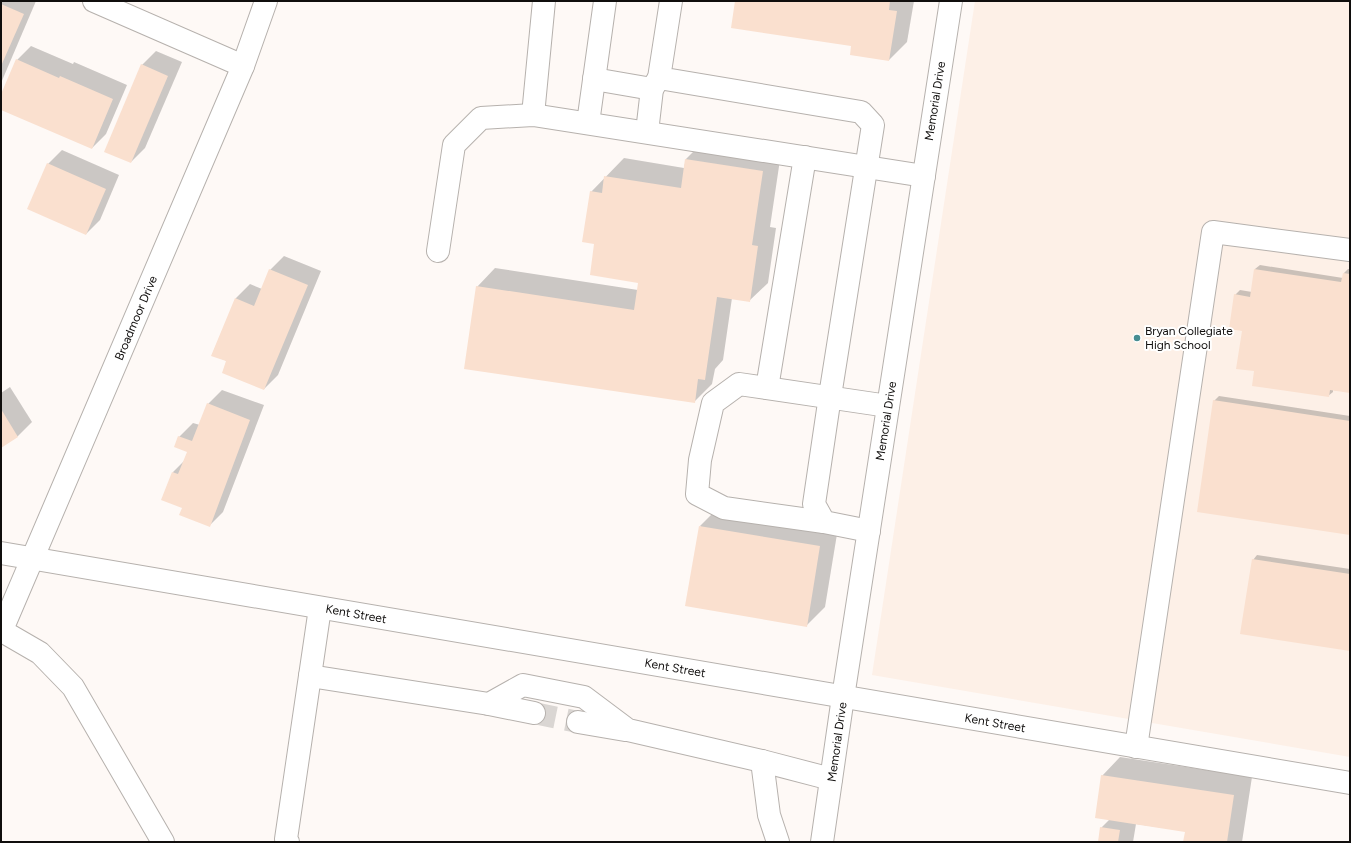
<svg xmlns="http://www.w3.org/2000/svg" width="1351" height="843" font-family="Figtree,sans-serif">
  <rect width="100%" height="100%" fill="#fef9f6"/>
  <!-- built -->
  <polygon fill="#fdf0e7" points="975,1 1350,1 1350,757 872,675"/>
  <!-- shadow -->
  <g fill="#0003">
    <polygon points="1,1 36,1 1,83"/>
    <polygon points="736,1 914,1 907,42 889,60"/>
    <polygon points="31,46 73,64 74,62 127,85 106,134 92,148 1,109 1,96 17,60"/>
    <polygon points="156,51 182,62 145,148 131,162 142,65"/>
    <polygon points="704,141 781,153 770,227 776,228 768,283 749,301 732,298 723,360 715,369 712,384 694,402 477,287 495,268 638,290 639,282 596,243 591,192 624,158 684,168 686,159"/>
    <polygon points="62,150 119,175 100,220 86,234 48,164"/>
    <polygon points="284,256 321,271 278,375 264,389 227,361 212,355 236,298 250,284 262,289 270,270"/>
    <polygon points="1260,265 1343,278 1344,273 1348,269 1350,269 1350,392 1333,390 1333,392 1328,396 1256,371 1243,331 1235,295 1240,290 1252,292 1255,269"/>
    <polygon points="10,387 32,422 18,436 1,447 1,393"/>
    <polygon points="222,390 264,405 223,512 209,526 183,507 173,472 184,461 188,452 179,437 193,423 200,425 208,404"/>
    <polygon points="1219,396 1350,416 1350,534 1214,401"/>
    <polygon points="718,508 838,528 825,607 806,626 700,526"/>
    <polygon points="1257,555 1350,569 1350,650 1253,560"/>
    <polygon points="1120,757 1252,777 1242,842 1184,842 1186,831 1136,824 1133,842 1099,842 1101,828 1109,820 1102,776"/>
  </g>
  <!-- building -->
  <g fill="#fae0cf">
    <polygon points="735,1 890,1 889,10 897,11 889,61 850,55 851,46 731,28"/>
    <polygon points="1,4 24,14 1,66"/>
    <polygon points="16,59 59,78 60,76 113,99 92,149 1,110 1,94"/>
    <polygon points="141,64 168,76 131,163 104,152"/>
    <polygon points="685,159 763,171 752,245 758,246 750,302 717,297 705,380 698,379 695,403 464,369 476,286 634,310 638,283 590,275 594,244 582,242 590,191 602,193 604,176 681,188"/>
    <polygon points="47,163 106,189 86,235 27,209"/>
    <polygon points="269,269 308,285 264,390 222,373 226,361 211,356 235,298 254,306"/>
    <polygon points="1254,269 1341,282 1343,273 1350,274 1350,393 1330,390 1329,397 1252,386 1254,371 1236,369 1242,331 1229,329 1234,294 1250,297"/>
    <polygon points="1213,400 1350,421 1350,535 1197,512"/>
    <polygon points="207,403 250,420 210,527 179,515 182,508 161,500 172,472 178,474 187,452 174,447 178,436 192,441"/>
    <polygon points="1,409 18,437 1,448"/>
    <polygon points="699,526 820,546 807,627 685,606"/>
    <polygon points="1252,559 1350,574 1350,651 1240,634"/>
    <polygon points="1101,775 1234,795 1227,842 1183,842 1185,832 1095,818"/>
    <polygon points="1100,827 1120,830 1118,842 1098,842"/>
  </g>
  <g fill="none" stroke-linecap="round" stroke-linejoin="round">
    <!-- minor-tunnel -->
    <polyline stroke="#dad6d3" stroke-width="22" stroke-dasharray="22 11" stroke-linecap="butt" points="534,713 578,722"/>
    <defs>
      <g id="minor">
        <polyline points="94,1 243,66"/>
        <polyline points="671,1 659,78 861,112 873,125 830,396 814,504 824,522 869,531"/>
        <polyline points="594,79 652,89 659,78"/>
        <polyline points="533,115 544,1"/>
        <polyline points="588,123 605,1"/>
        <polyline points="647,132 652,89"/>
        <polyline points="438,251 454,145 481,118 533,115 924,176"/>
        <polyline points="767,388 805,157"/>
        <polyline points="824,522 724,508 697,494 700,460 713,403 739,384 888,406"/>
        <polyline points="1,553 1350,783"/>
        <polyline points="2,631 40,653 73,687 163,842"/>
        <polyline points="1,632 243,66 266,1"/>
        <polyline points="310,676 489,704 523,685 584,697 628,730 762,761 831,779"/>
        <polyline points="489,704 534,713"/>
        <polyline points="578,722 625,730"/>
        <polyline points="1136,747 1213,232 1350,250"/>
        <polyline points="762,761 769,815 778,842"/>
        <polyline points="288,842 286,839 320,608"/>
        <polyline points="822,842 843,697 951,1"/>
      </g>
    </defs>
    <!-- minor casing -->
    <use href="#minor" stroke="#b6b1ad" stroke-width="24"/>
    <!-- minor -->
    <use href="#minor" stroke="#fff" stroke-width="22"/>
  </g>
  <!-- markers -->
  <circle fill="#468d92" stroke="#fff" stroke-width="1.5" cx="1137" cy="338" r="4"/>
  <g text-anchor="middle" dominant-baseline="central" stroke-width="4" stroke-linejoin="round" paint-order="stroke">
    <!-- street labels -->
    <g font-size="12" fill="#100e0d" stroke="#fff">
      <text transform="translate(935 101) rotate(-81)">Memorial Drive</text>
      <text transform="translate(136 318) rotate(-67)">Broadmoor Drive</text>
      <text transform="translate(886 421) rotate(-81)">Memorial Drive</text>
      <text transform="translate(356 614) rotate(10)">Kent Street</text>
      <text transform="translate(675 668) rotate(10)">Kent Street</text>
      <text transform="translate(995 723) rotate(10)">Kent Street</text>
      <text transform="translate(837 742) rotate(-82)">Memorial Drive</text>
    </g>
    <!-- poi labels -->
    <g font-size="12" fill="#100e0d" stroke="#fff" text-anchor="start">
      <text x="1145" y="331">Bryan Collegiate<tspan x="1145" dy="14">High School</tspan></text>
    </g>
  </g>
  <!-- border -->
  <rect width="1351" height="843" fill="none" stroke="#100e0d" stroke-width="4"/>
</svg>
